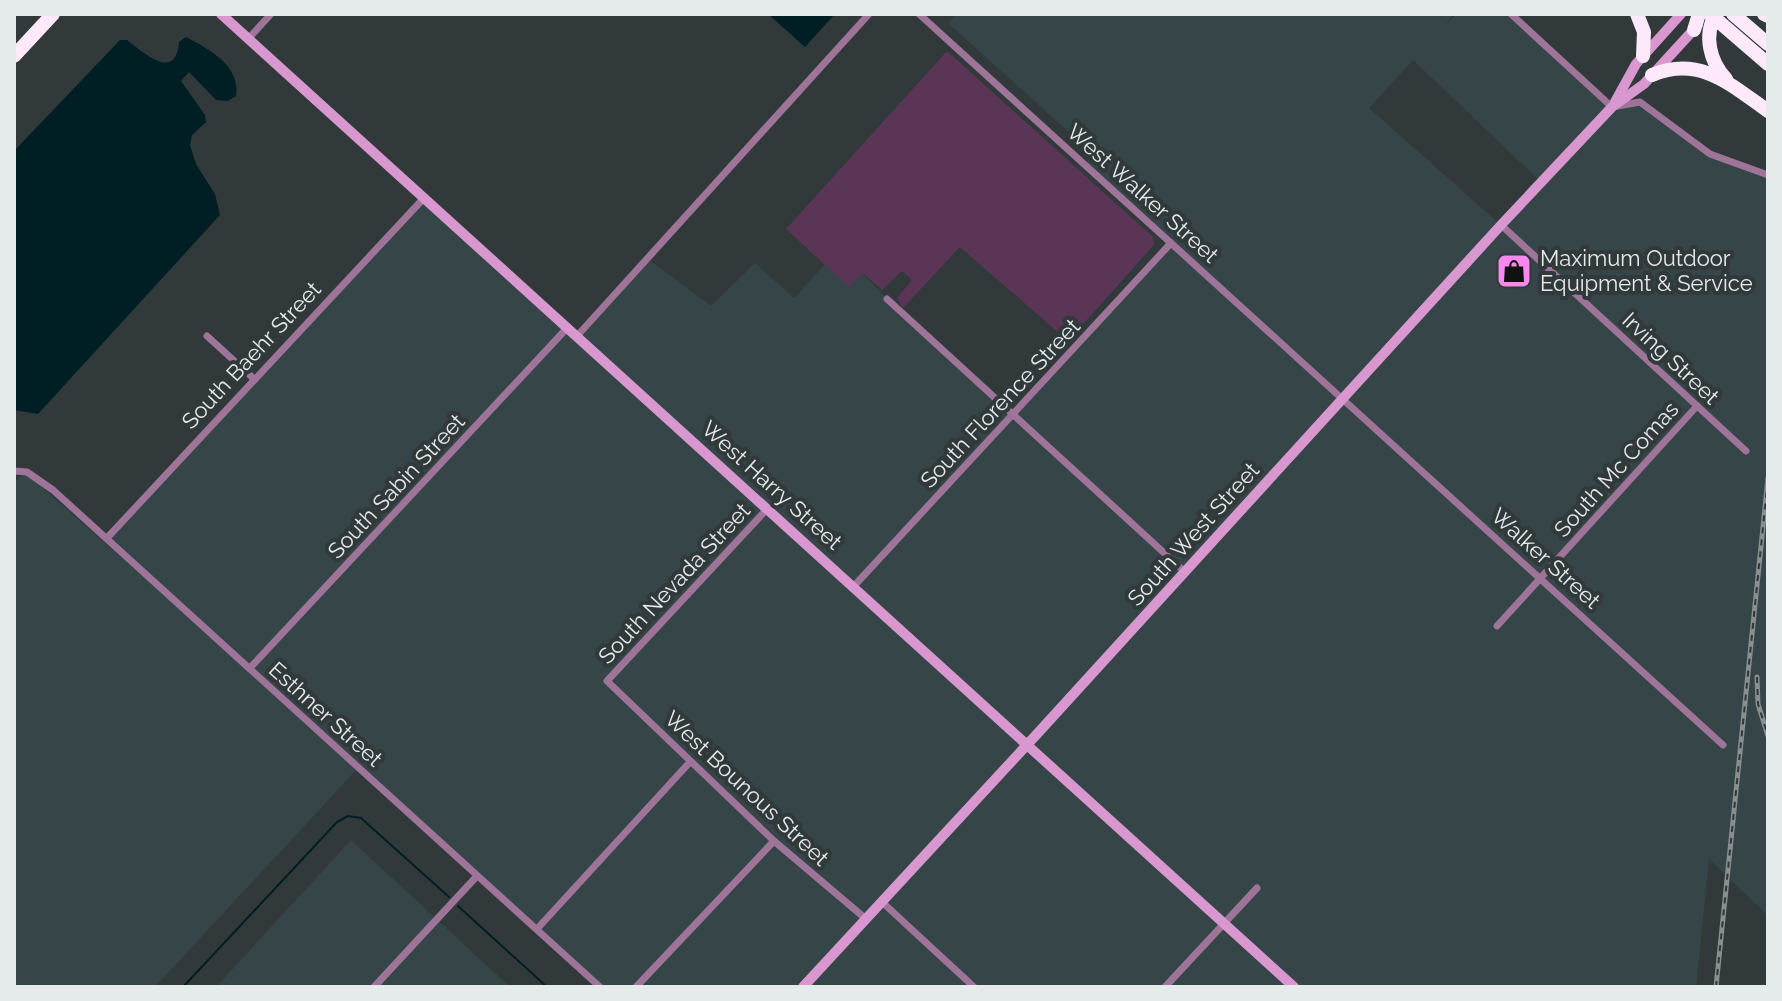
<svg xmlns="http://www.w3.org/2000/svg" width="1782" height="1001" font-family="Raleway,sans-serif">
  <rect width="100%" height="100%" fill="#31393a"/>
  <!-- built -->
  <g fill="#364547" fill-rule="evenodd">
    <path d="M956 14H1454L1444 27 1456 14H1511L1612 107 1636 102 1710 154 1768 179V916L1709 859 1696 987H599L358 768 155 987H14V483L25 472 287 704 107 538 424 198 577 336 648 259 711 306 755 263 794 298 825 264 848 286 863 273 887 299 1013 415 1171 243 1086 166 1091 152 948 23ZM1413 60 1541 182 1501 225 1369 108Z"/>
    <polygon points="351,840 510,987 216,987"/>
  </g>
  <!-- grass -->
  <polygon fill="#5b3556" points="947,51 1153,237 1154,245 1068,341 960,247 903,308 897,298 912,280 902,271 882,290 863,273 849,287 786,229"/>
  <!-- water -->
  <g fill="#001f25">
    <polygon points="768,14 835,14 805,47"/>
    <path d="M186 37C209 49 241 66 236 96L228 101 216 100 189 72 181 81 205 115 206 122 192 135 190 145 196 164 215 194 220 215 38 414 14 410V151L120 40H127C143 52 176 83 179 42Z"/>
  </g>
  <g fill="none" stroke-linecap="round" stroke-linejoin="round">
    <!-- stream -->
    <g stroke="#001f25" stroke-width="2">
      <polyline points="458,906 547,987"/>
      <polyline points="183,987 337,822 348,816 361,818 449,897"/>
    </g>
    <!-- street -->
    <g stroke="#9e7598" stroke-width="7">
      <polyline points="919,14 1723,745"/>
      <polyline points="1511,14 1612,107 1640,102 1710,154 1768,175"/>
      <polyline points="248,39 271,14"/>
      <polyline points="1501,225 1746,451"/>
      <polyline points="887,299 1185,572"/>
      <polyline points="207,336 254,379"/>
      <polyline points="577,336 869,14"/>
      <polyline points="14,471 27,472 53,490 600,987"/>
      <polyline points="768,508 607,681 774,841 866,919"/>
      <polyline points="107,538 424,198"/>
      <polyline points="854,586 1171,243"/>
      <polyline points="1497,626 1697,406"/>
      <polyline points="250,668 568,327"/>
      <polyline points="882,902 974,987"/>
      <polyline points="537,929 690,762"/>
      <polyline points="374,987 477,876"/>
      <polyline points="636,987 774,841"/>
      <polyline points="1165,987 1257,888"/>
    </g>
    <!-- secondary -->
    <g stroke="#d897cf" stroke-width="10">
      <polyline points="221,14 1294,987"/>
      <polyline points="1615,102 1636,64 1681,14"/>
      <polyline points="803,987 1037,734 1501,225 1612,107 1644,84 1698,25"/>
    </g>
    <!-- highway -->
    <g stroke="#fde9fa" stroke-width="14">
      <polyline points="1637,14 1644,32 1643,56"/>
      <path d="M1716 14C1703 35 1710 62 1726 79"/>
      <polyline points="1733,14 1768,44"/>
      <polyline points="1764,14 1768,16"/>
      <polyline points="1694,30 1699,14"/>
      <polyline points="14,56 53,14"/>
      <path d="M1652 75C1700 55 1731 85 1768 111"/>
    </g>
    <defs>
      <g id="rail">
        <polyline points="1757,677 1758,704 1768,736"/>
        <polyline points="1716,987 1768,478"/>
      </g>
    </defs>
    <!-- rail casing -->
    <use href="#rail" stroke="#898f90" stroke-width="5"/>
    <!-- rail -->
    <use href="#rail" stroke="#31393a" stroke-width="2" stroke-dasharray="6" stroke-linecap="butt"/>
    <!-- highway-bridge -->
    <polyline stroke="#fde9fa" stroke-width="14" points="1710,14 1768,64"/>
  </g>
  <!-- icons -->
  <defs>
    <symbol id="shop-square" viewBox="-11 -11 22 22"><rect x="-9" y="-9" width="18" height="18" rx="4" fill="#f888eb" stroke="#31393a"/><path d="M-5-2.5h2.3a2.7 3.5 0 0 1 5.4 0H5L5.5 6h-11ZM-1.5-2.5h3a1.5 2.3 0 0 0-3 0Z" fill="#111"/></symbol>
  </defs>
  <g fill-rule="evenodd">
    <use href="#shop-square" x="1494" y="251" width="40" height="40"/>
  </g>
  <g text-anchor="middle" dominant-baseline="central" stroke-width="8" stroke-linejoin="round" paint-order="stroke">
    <!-- street labels -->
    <g font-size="22" fill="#e5eaeb" stroke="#31393a">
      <text transform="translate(1143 193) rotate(42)">West Walker Street</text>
      <text transform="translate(251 355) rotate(-47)">South Baehr Street</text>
      <text transform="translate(1671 358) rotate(43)">Irving Street</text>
      <text transform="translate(1000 403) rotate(-47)">South Florence Street</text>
      <text transform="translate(1616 469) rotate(-48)">South Mc Comas</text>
      <text transform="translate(772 485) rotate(42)">West Harry Street</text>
      <text transform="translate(396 486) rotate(-47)">South Sabin Street</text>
      <text transform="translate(1193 534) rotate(-48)">South West Street</text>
      <text transform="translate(1546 558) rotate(42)">Walker Street</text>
      <text transform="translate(674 583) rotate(-47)">South Nevada Street</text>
      <text transform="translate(326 714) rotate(42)">Esthner Street</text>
      <text transform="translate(747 788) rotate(43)">West Bounous Street</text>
    </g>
    <!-- poi labels -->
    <g font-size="22" fill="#e5eaeb" stroke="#31393a" text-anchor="start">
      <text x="1540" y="258">Maximum Outdoor<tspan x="1540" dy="25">Equipment &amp; Service</tspan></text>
    </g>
  </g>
  <!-- border -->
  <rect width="1782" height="1001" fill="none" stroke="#e5eaeb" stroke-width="32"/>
</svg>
